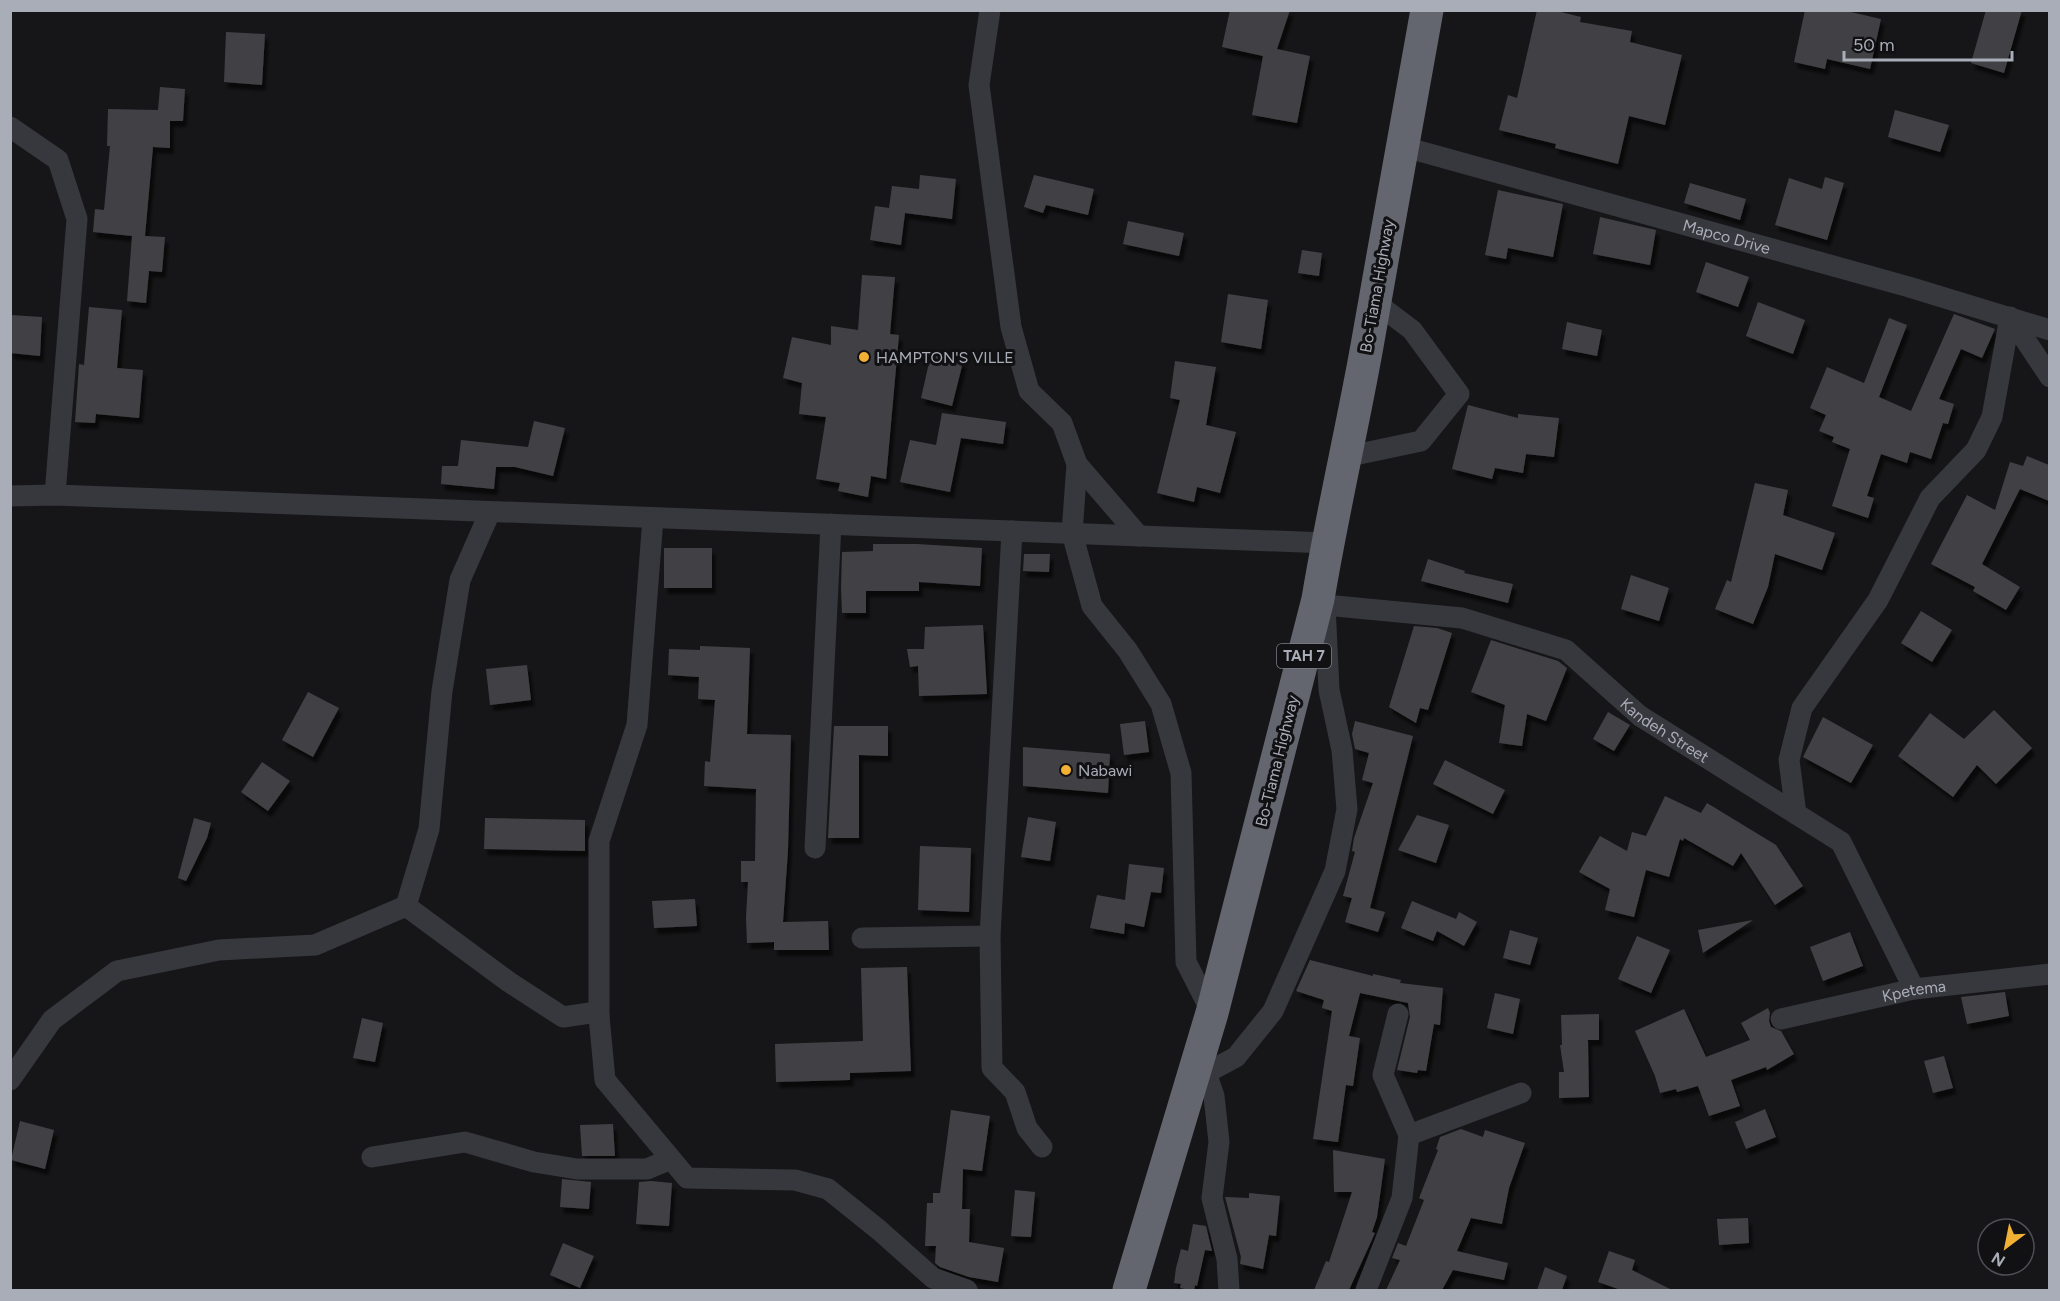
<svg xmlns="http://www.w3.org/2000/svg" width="2060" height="1301" font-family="Figtree,sans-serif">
  <defs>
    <filter id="shadow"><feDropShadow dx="3.5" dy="6" stdDeviation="1.5" flood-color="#0009"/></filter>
  </defs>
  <rect width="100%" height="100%" fill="#161618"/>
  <!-- building -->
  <g fill="#404145" filter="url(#shadow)">
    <polygon points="1230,10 1290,10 1277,49 1310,56 1297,123 1252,115 1263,56 1222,47"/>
    <polygon points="1537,10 1553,10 1581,17 1580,22 1632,31 1630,42 1682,55 1665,125 1629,116 1618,164 1555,148 1556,144 1499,130 1508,95 1517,98"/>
    <polygon points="1805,10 1842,10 1881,19 1870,69 1827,59 1825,69 1794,62"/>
    <polygon points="1986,10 2022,10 2004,73 1971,63"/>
    <polygon points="226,32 265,34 262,85 224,82"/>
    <polygon points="160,87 185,89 183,121 170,121 170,148 153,147 145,236 165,237 162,272 149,271 146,303 127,301 132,236 93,232 95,209 104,210 110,146 107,146 108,109 158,110"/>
    <polygon points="1895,110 1949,125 1940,152 1888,137"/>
    <polygon points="920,175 956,179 952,219 905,213 901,245 870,240 875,206 889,208 892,186 919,189"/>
    <polygon points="1034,175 1094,189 1088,215 1046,205 1043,213 1024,207"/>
    <polygon points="1825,177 1844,183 1827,240 1775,225 1789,178 1822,189"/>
    <polygon points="1690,183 1746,199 1740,220 1684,203"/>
    <polygon points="1498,190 1563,204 1553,257 1508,248 1506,259 1485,255"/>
    <polygon points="1600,217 1656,230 1650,265 1593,254"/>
    <polygon points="1128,221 1184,233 1179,256 1123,244"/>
    <polygon points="1302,250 1322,253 1319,276 1298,273"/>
    <polygon points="1706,262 1749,277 1738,307 1696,292"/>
    <polygon points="862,275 895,277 890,334 899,335 886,479 871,476 868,497 838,491 840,483 816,479 826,417 799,414 802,383 783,378 792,337 831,345 831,326 858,330"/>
    <polygon points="1228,294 1268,300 1261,349 1221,342"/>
    <polygon points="1758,302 1805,320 1793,354 1746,336"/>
    <polygon points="89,307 122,310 117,368 143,370 139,418 96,414 95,423 75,422 79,364 84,365"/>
    <polygon points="1954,314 1995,329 1982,358 1961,349 1939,399 1954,404 1948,424 1943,423 1931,459 1910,452 1907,463 1881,454 1867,496 1874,498 1868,518 1832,506 1850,449 1832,442 1834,437 1819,431 1826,415 1810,408 1827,367 1864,383 1889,318 1907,325 1879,397 1911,411"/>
    <polygon points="10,315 42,317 40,356 10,353"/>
    <polygon points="1567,322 1602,330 1597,356 1562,349"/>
    <polygon points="931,354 963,362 952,406 921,398"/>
    <polygon points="1175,361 1216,367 1206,425 1236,432 1220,493 1197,487 1194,502 1157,493 1180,400 1170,398"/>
    <polygon points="1468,405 1518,418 1518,414 1559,418 1554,457 1526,454 1523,473 1495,468 1492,479 1452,469"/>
    <polygon points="942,413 1006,422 1003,444 961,438 950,492 900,482 910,440 936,445"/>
    <polygon points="534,421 565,428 553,476 515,467 496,467 494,489 441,484 442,466 458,466 461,440 528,447"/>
    <polygon points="2027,456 2049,465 2049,501 2020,489 1982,564 2020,587 2006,610 1973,591 1975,587 1931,564 1967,495 1995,510 2010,462 2023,466"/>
    <polygon points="1755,483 1788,490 1783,515 1835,533 1822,570 1775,554 1768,587 1753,624 1715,609 1727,580 1731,582"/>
    <polygon points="873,544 917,544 982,548 980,586 919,582 919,591 866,591 866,613 842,613 841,588 842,552 873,551"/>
    <rect x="664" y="548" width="48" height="40"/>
    <polygon points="1024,554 1050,554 1049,572 1023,571"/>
    <polygon points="1428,559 1465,571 1464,573 1513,584 1508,603 1421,581"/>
    <polygon points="1631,575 1669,588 1659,621 1621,609"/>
    <polygon points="1921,611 1952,630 1932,662 1901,643"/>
    <polygon points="983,625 987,694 919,696 918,666 910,667 907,649 924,649 925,627"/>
    <polygon points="1414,626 1437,628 1452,633 1428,710 1420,708 1416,723 1389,707"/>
    <polygon points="1491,640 1558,661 1567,668 1546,721 1527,714 1522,746 1499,743 1505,705 1471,692"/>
    <polygon points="700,646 750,648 747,734 791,735 788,850 783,922 828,921 829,950 774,950 774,942 747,943 746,917 748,882 741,882 741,861 755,861 756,789 704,786 705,761 710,762 715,700 698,699 699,677 668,675 669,649 700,650"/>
    <polygon points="527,665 531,700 490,705 486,669"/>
    <polygon points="308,692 339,708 313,757 282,740"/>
    <polygon points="1994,710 2032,748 1996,784 1977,765 1953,797 1898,756 1930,713 1964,739"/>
    <polygon points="1608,712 1630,725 1614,751 1593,739"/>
    <polygon points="1823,717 1873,745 1851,783 1803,757"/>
    <polygon points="1145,721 1149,752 1124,755 1120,724"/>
    <polygon points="1355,721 1413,736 1370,908 1385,912 1378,932 1345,922 1352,898 1343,896 1355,852 1352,851 1354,838 1373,783 1362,780 1369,753 1355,749 1352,734"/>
    <polygon points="834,726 888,726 888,756 859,755 859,838 828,838"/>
    <polygon points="1023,747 1110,754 1108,793 1023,786"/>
    <polygon points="1445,760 1505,790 1493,814 1433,784"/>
    <polygon points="262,762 290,781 268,811 241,792"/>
    <polygon points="1665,796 1701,813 1707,803 1776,845 1803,886 1775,905 1741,853 1733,866 1684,838 1683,841 1680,839 1669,877 1646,870 1634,917 1605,910 1610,889 1579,872 1600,836 1627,851 1632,832 1646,836"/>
    <polygon points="1417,815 1449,825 1436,863 1398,850"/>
    <polygon points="1028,817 1056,822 1050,861 1021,857"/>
    <polygon points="194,818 211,823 207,838 186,881 178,878"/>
    <polygon points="485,818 585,820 585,851 484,849"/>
    <polygon points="920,846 971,848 969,912 918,910"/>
    <polygon points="1129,864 1164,868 1161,893 1151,892 1144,927 1125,923 1124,934 1090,928 1097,895 1125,900"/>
    <polygon points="695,899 697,926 654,928 652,901"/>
    <polygon points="1412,901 1456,919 1459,912 1477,922 1464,946 1437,931 1433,941 1401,928"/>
    <polygon points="1753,920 1703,953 1698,930"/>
    <polygon points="1510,930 1538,938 1530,965 1503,958"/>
    <polygon points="1850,932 1863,966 1823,981 1810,947"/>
    <polygon points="1637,936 1670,950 1651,993 1618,979"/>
    <polygon points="1310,960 1373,976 1373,974 1401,980 1400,983 1443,988 1440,1025 1434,1024 1426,1071 1418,1070 1417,1073 1397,1070 1410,1017 1408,1003 1360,993 1349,1036 1360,1038 1353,1086 1346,1085 1338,1142 1313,1139 1332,1011 1322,1008 1324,1000 1296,991"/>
    <polygon points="907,967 911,1071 850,1073 850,1080 776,1082 775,1044 863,1041 861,968"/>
    <polygon points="2005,992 2009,1016 1967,1024 1961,997"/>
    <polygon points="1495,993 1520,999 1513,1034 1487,1028"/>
    <polygon points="1768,1008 1770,1013 1769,1021 1771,1027 1781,1031 1794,1054 1767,1070 1766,1067 1731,1080 1740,1106 1709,1116 1698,1086 1677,1092 1676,1089 1660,1093 1655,1076 1635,1031 1684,1009 1706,1057 1750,1040 1741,1023"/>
    <polygon points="1599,1014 1599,1040 1588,1040 1589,1097 1559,1098 1559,1072 1564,1072 1560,1045 1562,1045 1561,1015"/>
    <polygon points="362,1018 383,1023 375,1062 353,1058"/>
    <polygon points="1944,1056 1953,1088 1933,1093 1924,1061"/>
    <polygon points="1765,1109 1776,1137 1746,1149 1735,1122"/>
    <polygon points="951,1110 990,1116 982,1171 963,1169 962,1209 970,1209 969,1242 1004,1248 998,1282 969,1277 940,1267 935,1263 936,1246 925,1246 927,1203 933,1203 933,1193 940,1193"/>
    <polygon points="20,1121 54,1130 45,1169 11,1160"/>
    <polygon points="613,1124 615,1156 582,1156 580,1125"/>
    <polygon points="1461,1129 1483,1137 1485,1130 1525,1143 1509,1188 1502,1224 1471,1218 1457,1251 1508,1263 1504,1280 1453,1270 1442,1290 1386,1290 1400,1260 1392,1258 1398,1243 1406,1246 1424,1200 1419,1198 1438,1150 1436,1149 1440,1137"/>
    <polygon points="1333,1150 1385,1159 1377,1217 1372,1232 1375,1233 1349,1290 1314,1290 1326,1261 1329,1262 1352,1192 1334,1192"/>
    <polygon points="562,1179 591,1182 589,1209 560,1207"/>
    <polygon points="651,1181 672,1183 669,1226 636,1224 639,1182"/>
    <polygon points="1015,1190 1035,1192 1031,1237 1011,1236"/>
    <polygon points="1249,1193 1280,1196 1276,1236 1269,1235 1263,1269 1240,1264 1241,1257 1225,1197 1249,1198"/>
    <polygon points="1748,1218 1749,1243 1719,1245 1717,1219"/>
    <polygon points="1193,1224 1206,1226 1212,1251 1205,1250 1197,1286 1195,1285 1194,1290 1191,1290 1180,1288 1181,1284 1174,1283 1176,1268 1181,1249 1188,1251"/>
    <polygon points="563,1243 594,1256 580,1288 550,1275"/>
    <polygon points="1609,1251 1635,1260 1632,1270 1672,1290 1621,1290 1598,1282"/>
    <polygon points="1545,1267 1567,1276 1562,1290 1537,1290"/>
  </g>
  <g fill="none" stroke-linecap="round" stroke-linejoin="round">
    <!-- street -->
    <g stroke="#37383d" stroke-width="21">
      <polyline points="990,10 979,85 1011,327 1029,391 1062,423 1077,464 1139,536"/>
      <polyline points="10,127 58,160 77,219 55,495"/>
      <path id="s1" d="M1401 146 1909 287 2050 330"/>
      <polyline points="1345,457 1421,441 1459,394 1412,330 1375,302"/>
      <polyline points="1077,464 1072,533 1092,606 1128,651 1161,704 1181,773 1186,962 1212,1013"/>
      <polyline points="10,496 55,495 1327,543"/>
      <polyline points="653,518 637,725 599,841 599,1016 605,1080 687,1178 795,1180 828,1189 879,1230 933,1278 967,1290"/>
      <path id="s2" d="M1325 605 1462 618 1566 650 1640 716 1841 842 1914 989"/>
      <polyline points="1796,814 1789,760 1802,708 1878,600 1930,498 1976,450 1992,417 2010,317 2050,377"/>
      <polyline points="815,848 831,524"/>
      <polyline points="406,906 509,982 563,1017 597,1012 599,1016"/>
      <polyline points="990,936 992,1068 1015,1092 1027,1128 1042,1147"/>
      <polyline points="862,938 990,936 1012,531"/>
      <polyline points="1398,1014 1383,1075 1409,1135"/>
      <path id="s3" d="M1781 1019 1914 989 2050 974"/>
      <polyline points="1206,1073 1214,1096 1219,1142 1212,1198 1227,1259 1229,1290"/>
      <polyline points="1194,1074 1206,1073 1236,1057 1273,1011 1335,871 1347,809 1342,750 1329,690 1325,605"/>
      <polyline points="10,1080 52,1020 117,971 219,950 315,945 406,906 429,829 442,691 460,580 490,512"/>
      <polyline points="372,1157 465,1142 534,1162 577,1169 647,1169 671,1159"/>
      <polyline points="1366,1290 1402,1198 1409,1135 1521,1093"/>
    </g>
    <!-- highway -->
    <path stroke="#63666e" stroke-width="33" d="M1129 1290 1212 1013 1318 599C1332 514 1352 430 1367 346 1387 234 1406 122 1427 10"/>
  </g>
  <!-- markers -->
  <g fill="#f2b134" stroke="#111113" stroke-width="2">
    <circle cx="864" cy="357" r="6"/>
    <circle cx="1066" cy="770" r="6"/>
  </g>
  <g text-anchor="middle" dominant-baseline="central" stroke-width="6" stroke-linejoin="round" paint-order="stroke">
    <!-- shield labels -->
    <rect fill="#111113" stroke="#7b7e86" stroke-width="1.5" x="1277" y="644" width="54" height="24" rx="4.5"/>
    <g font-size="15" font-weight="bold" fill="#a8adb8">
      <text x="1304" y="656">TAH 7</text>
    </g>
    <!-- street labels -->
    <g font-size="16" fill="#a8adb8" stroke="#111113">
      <text stroke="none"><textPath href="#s1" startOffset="338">Mapco Drive</textPath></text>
      <text transform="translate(1377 286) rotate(-80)">Bo-Tiama Highway</text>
      <text stroke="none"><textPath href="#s2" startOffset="374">Kandeh Street</textPath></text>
      <text transform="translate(1277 761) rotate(-76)">Bo-Tiama Highway</text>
      <text stroke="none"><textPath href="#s3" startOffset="136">Kpetema</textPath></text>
    </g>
    <!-- poi labels -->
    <g font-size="16" fill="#a8adb8" stroke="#111113" text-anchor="start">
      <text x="876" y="357">HAMPTON'S VILLE</text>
      <text x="1078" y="770">Nabawi</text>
    </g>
  </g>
  <!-- border -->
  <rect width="2060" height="1301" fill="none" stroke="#a8adb8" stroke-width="24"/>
  <!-- north arrow -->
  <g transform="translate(2006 1247) rotate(212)"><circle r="28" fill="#111113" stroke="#4d4f55" stroke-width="1.5"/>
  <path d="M0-4.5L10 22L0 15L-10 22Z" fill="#f2b134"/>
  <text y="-9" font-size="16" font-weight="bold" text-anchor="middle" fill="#a8adb8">N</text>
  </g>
  <!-- scale -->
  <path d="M1844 51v9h168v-9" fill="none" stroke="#a8adb8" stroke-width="3"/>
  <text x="1853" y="51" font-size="18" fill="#a8adb8" stroke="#111113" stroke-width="4.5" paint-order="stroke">50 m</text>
</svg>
